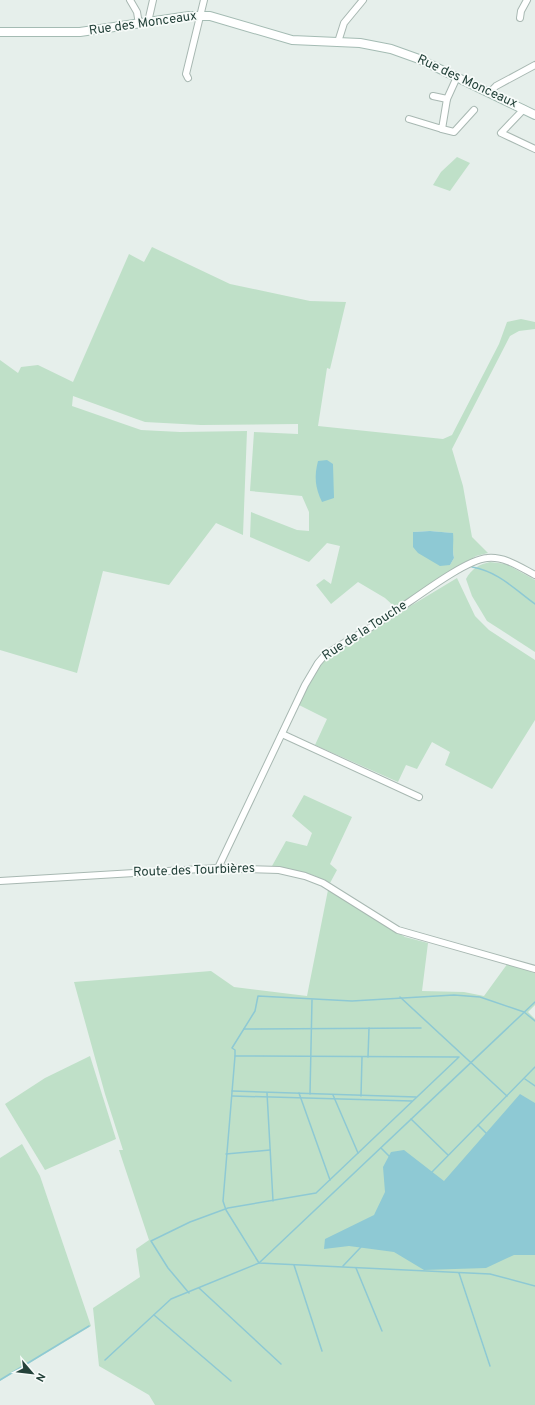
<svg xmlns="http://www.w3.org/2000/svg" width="535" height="1405" font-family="Overpass,sans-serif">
  <rect width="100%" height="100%" fill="#e6efeb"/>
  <!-- green -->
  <g fill="#bfe0c8" fill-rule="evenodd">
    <polygon points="457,157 470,163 450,191 433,185 441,172"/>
    <path d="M152 247 230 284 310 301 346 302 330 369 327 368 318 426 443 439 452 435 499 344 507 322 521 319 535 322V329L519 331 510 336 452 449 463 486 472 537 488 553 476 556 396 608 385 598 358 582 331 604 316 585 324 579 331 584 340 546 327 543 309 562 250 537 251 512 297 530 309 531V512L302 496 250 491 254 432 298 434V424L201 425 145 422 73 396 72 406 141 430 180 432 247 431 243 535 216 523 169 585 103 571 77 673 0 650V360L18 373 21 367 38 365 73 382 129 254 144 262ZM430 531 452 533C454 542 452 549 454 558L450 565 413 532Z"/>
    <path d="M490 562 506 564 535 580V652L487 621 472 596 466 579C471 569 480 564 490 562Z"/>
    <polygon points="457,578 475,616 489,630 535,660 535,720 492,789 445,765 450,752 432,742 417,769 406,765 398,782 315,745 327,719 299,705 313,675 324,661 344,646"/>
    <polygon points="304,795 352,817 330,864 337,870 330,883 313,875 272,866 286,841 307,846 312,833 292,816"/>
    <polygon points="328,890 405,937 428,943 422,991 464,992 484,996 508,963 535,972 535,1005 528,1012 535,1019 535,1405 155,1405 149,1395 99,1366 93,1308 140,1277 136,1249 149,1240 119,1150 123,1150 105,1094 74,982 211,971 234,987 307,996"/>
    <polygon points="90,1056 116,1139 45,1170 5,1104 45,1078"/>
    <polygon points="22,1144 40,1176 91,1326 0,1381 0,1158"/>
  </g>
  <!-- water -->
  <g fill="#8ec9d4">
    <path d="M327 460 333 464 334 498 322 502C315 488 314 476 318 461Z"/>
    <path d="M430 531 453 533C454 542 452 549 454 558L450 565 440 566 418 553 413 547V532Z"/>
    <polygon points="520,1094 535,1103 535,1255 514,1255 486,1268 424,1270 394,1252 349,1246 324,1249 325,1239 374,1215 385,1192 383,1167 391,1152 404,1150 444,1181"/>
  </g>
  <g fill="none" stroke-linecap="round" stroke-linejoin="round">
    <!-- stream -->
    <g stroke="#8ec9d4" stroke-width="1.5">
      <path d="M472 567C499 572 513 588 535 604"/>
      <polyline points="400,997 507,1096"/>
      <polyline points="535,1021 524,1012 480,997 454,995 352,1001 258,996 255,1011 232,1048 235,1050 235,1056 223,1201 226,1210 259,1263 490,1274 535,1286"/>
      <polyline points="244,1029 421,1028"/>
      <polyline points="368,1057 369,1028"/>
      <polyline points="525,1079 535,1086"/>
      <polyline points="232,1091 416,1097"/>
      <polyline points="267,1093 273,1201"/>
      <polyline points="299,1093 330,1180"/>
      <polyline points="310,1094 312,1000"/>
      <polyline points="333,1095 358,1153"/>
      <polyline points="232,1096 412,1101"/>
      <polyline points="361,1096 362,1057"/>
      <polyline points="411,1119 448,1155"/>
      <polyline points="478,1125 487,1134"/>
      <polyline points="381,1148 390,1157"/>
      <polyline points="226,1154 270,1150"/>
      <polyline points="431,1173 535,1067"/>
      <polyline points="294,1265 322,1351"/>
      <polyline points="343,1266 361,1247"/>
      <polyline points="356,1268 382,1331"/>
      <polyline points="459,1273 490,1366"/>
      <polyline points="199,1288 281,1364"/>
      <polyline points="189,1293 168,1268 151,1241 190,1222 228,1208 316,1193 459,1057 235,1056"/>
      <polyline points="154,1315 231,1381"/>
      <polyline points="105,1360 171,1299 259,1263 535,1002"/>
      <polyline points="0,1380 89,1326"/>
    </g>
    <defs>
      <g id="street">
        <polyline points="130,0 137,12 139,24"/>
        <polyline points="520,18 521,11 527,0"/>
        <polyline points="148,22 153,0"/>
        <polyline points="338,42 344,23 363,0"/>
        <polyline points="188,78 186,74 204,0"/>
        <polyline points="489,93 496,86 535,65"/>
        <polyline points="433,96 447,99"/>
        <polyline points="524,109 501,133 535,149"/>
        <polyline points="409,119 442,129 447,99 457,77"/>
        <polyline points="442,129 454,132 474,110"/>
        <polyline points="282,734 419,797"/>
        <path d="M218 868 305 685 318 663 324 656C343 642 365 632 384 619 407 605 463 560 487 558 504 556 520 567 535 575"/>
        <polyline points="0,881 218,868 279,870 305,876 323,883 398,930 535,969"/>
      </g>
      <polyline id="secondary" points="0,32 80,32 189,16 210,16 292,40 360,43 391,49 419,59 535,115"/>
    </defs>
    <!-- street casing -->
    <use href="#street" stroke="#a8b8b2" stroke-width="8"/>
    <!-- secondary casing -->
    <use href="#secondary" stroke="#a4bbb3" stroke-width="10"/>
    <!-- street -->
    <use href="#street" stroke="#fff" stroke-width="6"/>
    <!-- secondary -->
    <use href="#secondary" stroke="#fff" stroke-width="8"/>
  </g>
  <g text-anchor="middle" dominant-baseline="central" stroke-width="3.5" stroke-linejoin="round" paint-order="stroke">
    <!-- street labels -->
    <g font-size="13" fill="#24423a" stroke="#f7fbf9">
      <text transform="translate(143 24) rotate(-8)">Rue des Monceaux</text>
      <text transform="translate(467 82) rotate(25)">Rue des Monceaux</text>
      <text transform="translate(365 631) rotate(-33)">Rue de la Touche</text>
      <text transform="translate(194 871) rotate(-2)">Route des Tourbières</text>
    </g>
  </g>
  <!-- north arrow -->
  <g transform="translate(32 1373) rotate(118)" stroke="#f7fbf9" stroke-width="3" paint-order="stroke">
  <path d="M0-3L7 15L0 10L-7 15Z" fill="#24423a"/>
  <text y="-6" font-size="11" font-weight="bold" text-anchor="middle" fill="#24423a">N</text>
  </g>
</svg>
